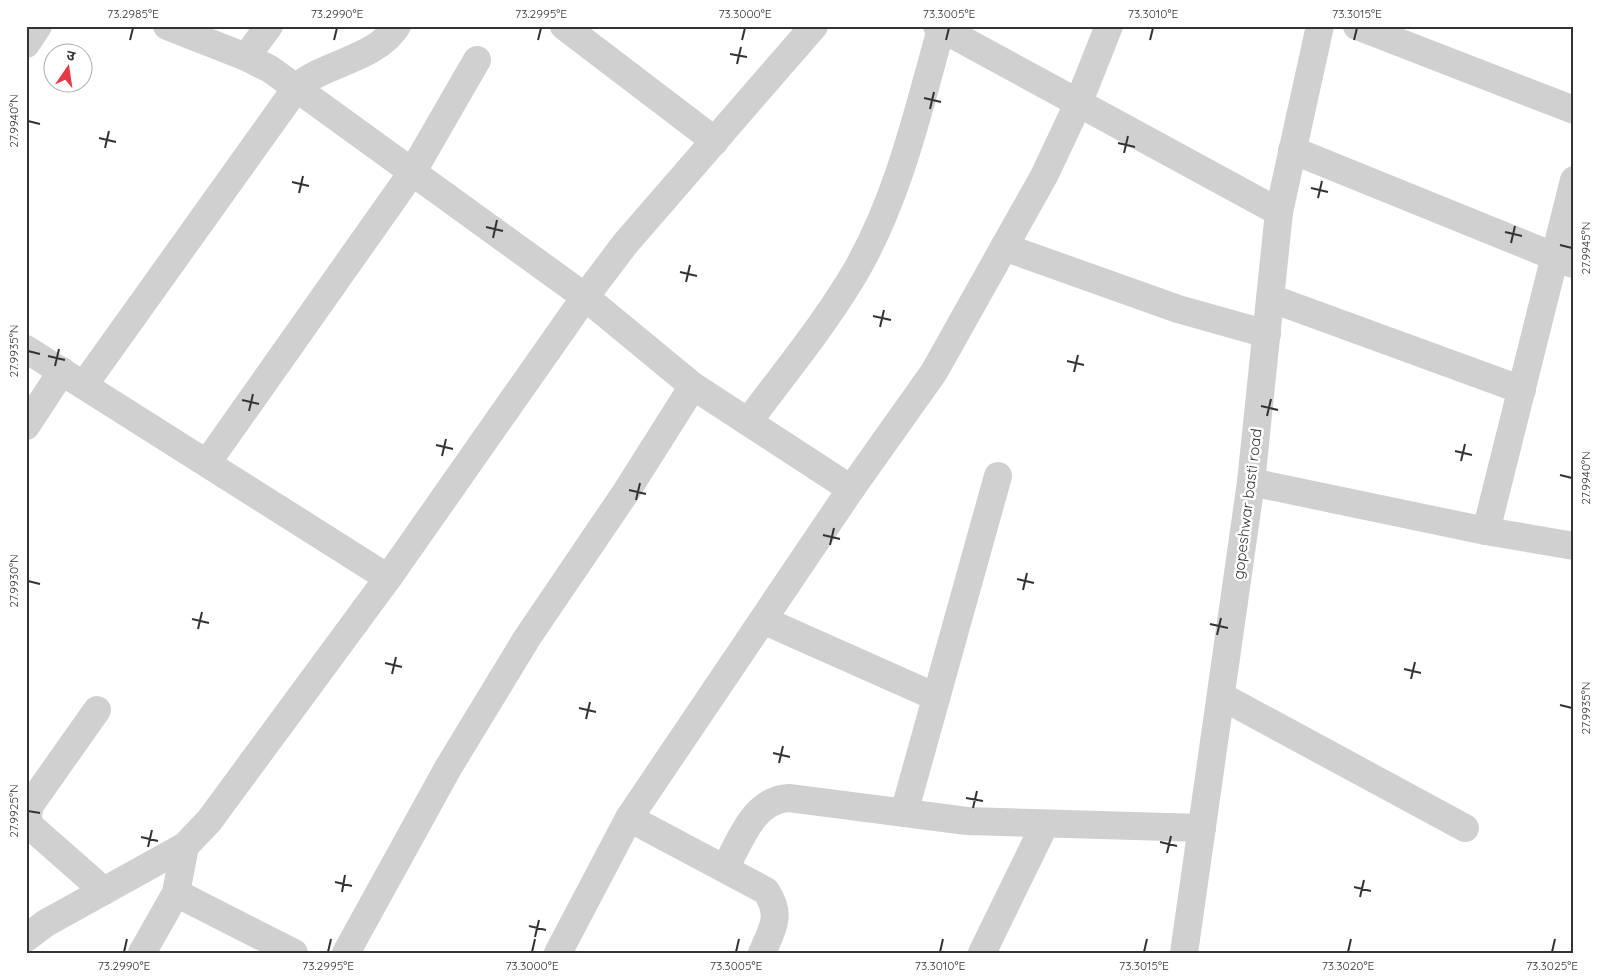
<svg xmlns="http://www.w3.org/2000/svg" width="1600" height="979" font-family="Quicksand,'Noto Sans Devanagari',sans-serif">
  <rect width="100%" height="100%" fill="#fff"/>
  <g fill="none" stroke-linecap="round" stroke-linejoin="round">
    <!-- street -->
    <g stroke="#d0d0d0" stroke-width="28">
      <polyline points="167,26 246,57 270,69 585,297 693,386 851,489"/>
      <polyline points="564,26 715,141"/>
      <polyline points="937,26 1279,212"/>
      <polyline points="1357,26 1574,110"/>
      <polyline points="26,44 38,26"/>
      <polyline points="246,57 269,26"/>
      <polyline points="1292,150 1573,264"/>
      <polyline points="1004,247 1178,309 1267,334"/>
      <polyline points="1270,298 1522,390"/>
      <polyline points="26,349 388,578"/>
      <path d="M84 385 297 87C326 62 375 60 397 26"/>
      <path d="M748 422C785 372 825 324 856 271 899 196 918 111 941 29"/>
      <polyline points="26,426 62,371"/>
      <polyline points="207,463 413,171 477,60"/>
      <polyline points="1251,482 1486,531 1574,546"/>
      <polyline points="1486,531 1574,180"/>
      <polyline points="763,620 936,697"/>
      <polyline points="1221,696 1465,828"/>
      <polyline points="97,710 30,805 28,815 29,825 104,891"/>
      <polyline points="904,813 998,476"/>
      <path d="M629 818 766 891C782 915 773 928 762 953"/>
      <path d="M725 868C741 840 753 800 789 798L967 821 1202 828"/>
      <polyline points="176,893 294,953"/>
      <polyline points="26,938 46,923 185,846 209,821 388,578 585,297 625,244 814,26"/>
      <polyline points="142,953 176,893 185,846"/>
      <polyline points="346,953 448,768 527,638 626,492 693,386"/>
      <polyline points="558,953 629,818 851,489 934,372 1044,176 1078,104 1109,26"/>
      <polyline points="982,953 1045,824"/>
      <polyline points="1184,953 1251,482 1279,212 1320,26"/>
    </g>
  </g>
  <!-- ticks -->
  <path fill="none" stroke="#333" stroke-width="2" d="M130 40 133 28M334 40 337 28M538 40 541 28M742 40 745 28M946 40 949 28M1150 40 1153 28M1354 40 1357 28M730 54 747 57M737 64 741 47M924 98 941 102M930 109 934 92M28 121 40 124M99 138 116 142M1118 143 1135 147M105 148 109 131M1124 153 1128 136M292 182 309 186M1311 188 1328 192M299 193 303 176M1318 198 1322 181M486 227 503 231M1505 232 1522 236M493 238 497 220M1511 243 1515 226M1560 245 1572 248M680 272 697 276M686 282 690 265M873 316 891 320M880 327 884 310M28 351 40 354M48 356 65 360M1067 361 1084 365M55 366 59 349M1074 372 1078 355M242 400 259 404M1261 406 1278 410M249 411 253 394M1267 416 1271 399M436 445 453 449M1455 451 1472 455M442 456 446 439M1461 461 1465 444M1560 475 1572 478M629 490 646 494M636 500 640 483M823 535 840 539M830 545 834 528M1017 579 1034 583M28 581 40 584M1023 590 1027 573M192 619 209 623M1210 624 1228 628M198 629 202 612M1217 635 1221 618M385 663 402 667M1404 669 1421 673M392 674 396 657M1411 679 1415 662M1560 705 1572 708M579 708 596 712M586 719 590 702M773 753 790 757M779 763 783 746M966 798 983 801M973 808 977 791M28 811 40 813M141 837 158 841M1160 842 1177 846M148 847 152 830M1167 853 1171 836M335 882 352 886M1354 887 1371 891M342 892 345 875M1360 897 1364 880M529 926 546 930M535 937 539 920M124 952 127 939M328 952 331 939M532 952 535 939M736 952 739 939M940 952 943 939M1144 952 1147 939M1348 952 1351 939M1552 952 1555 939"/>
  <g text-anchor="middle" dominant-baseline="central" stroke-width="5" stroke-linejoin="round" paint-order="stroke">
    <!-- street labels -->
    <g font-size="15" fill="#333" stroke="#fff">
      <text transform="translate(1247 504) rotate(-83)">gopeshwar basti road</text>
    </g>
  </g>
  <!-- border -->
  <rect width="1600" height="979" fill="none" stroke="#ffffff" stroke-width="55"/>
  <!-- north arrow -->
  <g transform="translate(68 68) rotate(13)"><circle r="24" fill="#ffffff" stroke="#adadad"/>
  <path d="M0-4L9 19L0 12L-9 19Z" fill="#e63946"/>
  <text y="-8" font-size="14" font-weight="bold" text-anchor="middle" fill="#333333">उ</text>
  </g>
  <rect x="28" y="28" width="1544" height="924" fill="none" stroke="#333" stroke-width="2"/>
  <g font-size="12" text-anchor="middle" fill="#333">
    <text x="133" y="18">73.2985°E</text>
    <text x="337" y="18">73.2990°E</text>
    <text x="541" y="18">73.2995°E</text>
    <text x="745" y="18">73.3000°E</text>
    <text x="949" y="18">73.3005°E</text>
    <text x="1153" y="18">73.3010°E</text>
    <text x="1357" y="18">73.3015°E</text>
    <text transform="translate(14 121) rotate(-90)" y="4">27.9940°N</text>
    <text transform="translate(1586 248) rotate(-90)" y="4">27.9945°N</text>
    <text transform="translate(14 351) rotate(-90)" y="4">27.9935°N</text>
    <text transform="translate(1586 478) rotate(-90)" y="4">27.9940°N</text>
    <text transform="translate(14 581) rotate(-90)" y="4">27.9930°N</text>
    <text transform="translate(1586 708) rotate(-90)" y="4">27.9935°N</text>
    <text transform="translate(14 811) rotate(-90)" y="4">27.9925°N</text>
    <text x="124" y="970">73.2990°E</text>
    <text x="328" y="970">73.2995°E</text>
    <text x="532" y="970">73.3000°E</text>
    <text x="736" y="970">73.3005°E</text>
    <text x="940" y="970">73.3010°E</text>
    <text x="1144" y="970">73.3015°E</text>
    <text x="1348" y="970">73.3020°E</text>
    <text x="1552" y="970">73.3025°E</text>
  </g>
</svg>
